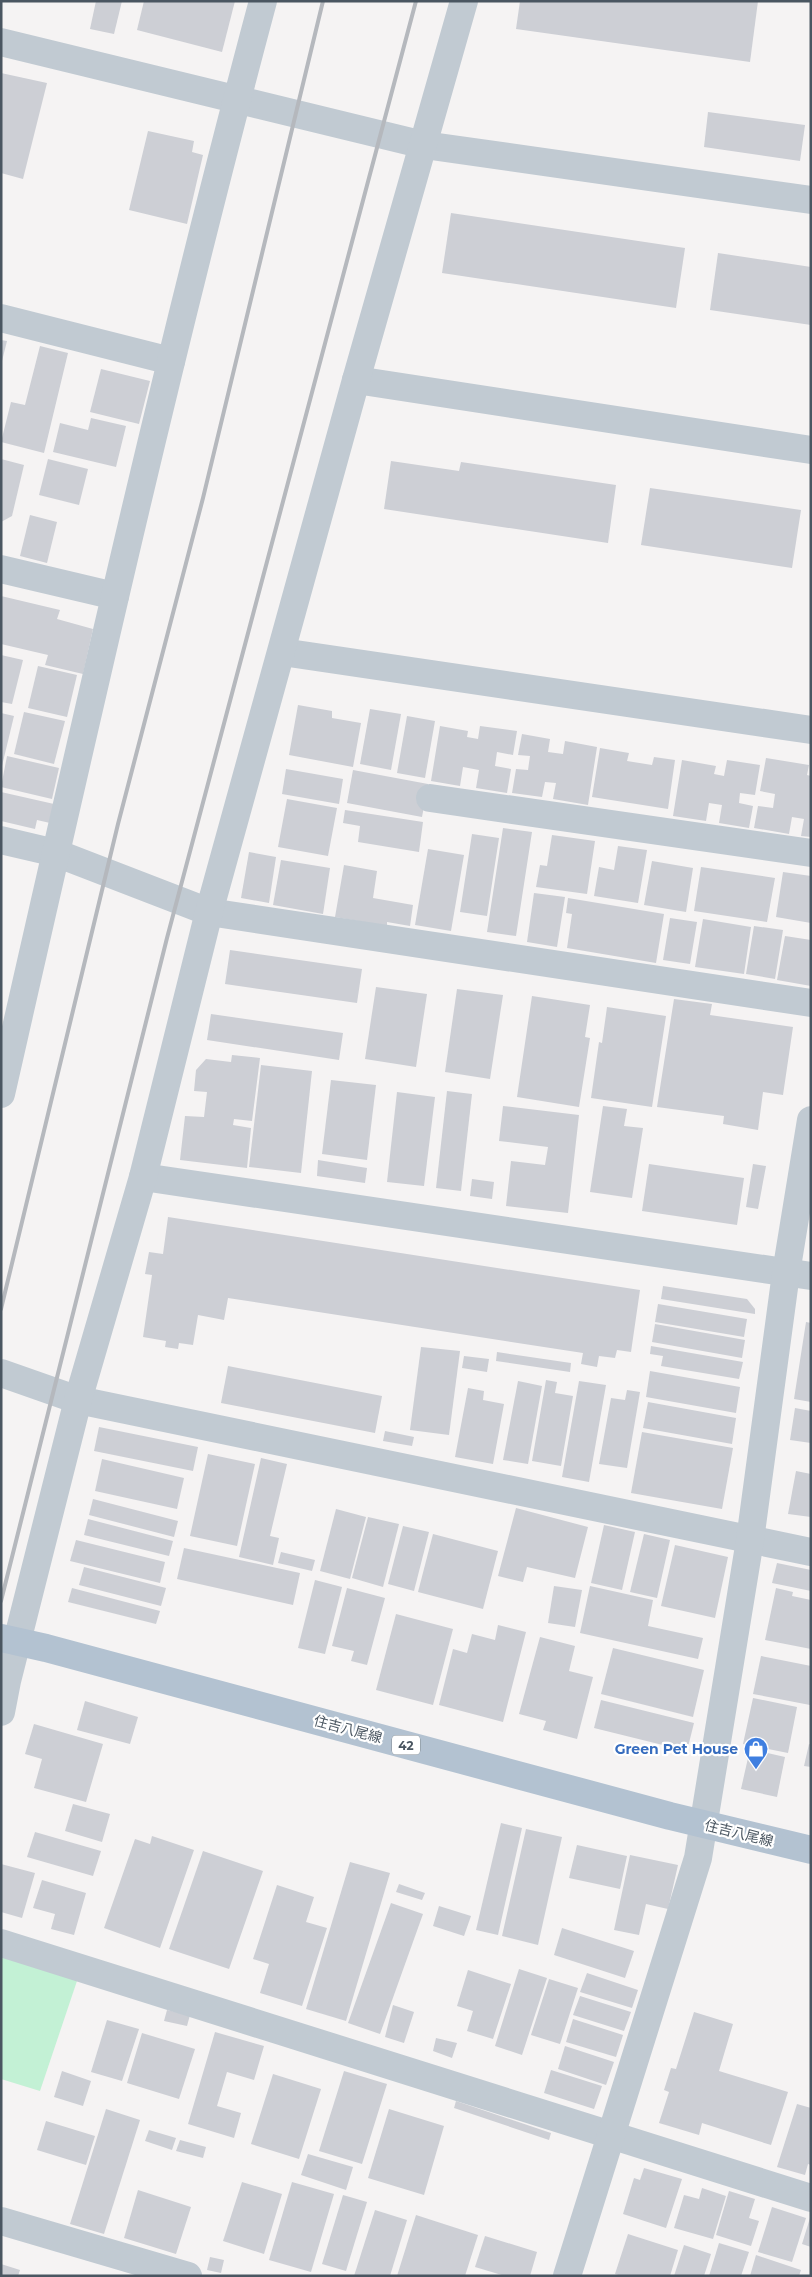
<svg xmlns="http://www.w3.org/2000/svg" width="812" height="2277" font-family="Montserrat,'Noto Sans JP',sans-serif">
  <rect width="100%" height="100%" fill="#f5f3f3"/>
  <!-- green -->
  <polygon fill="#c3f1d5" points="1,1953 78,1978 40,2091 1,2079"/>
  <!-- building -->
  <g fill="#cdcfd5">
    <polygon points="96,1 122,1 114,34 90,29"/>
    <polygon points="144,1 235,1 222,52 137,30"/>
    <polygon points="520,1 758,1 750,62 516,29"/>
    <polygon points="1,73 47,83 23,179 1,173"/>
    <polygon points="708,112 805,125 800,161 704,147"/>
    <polygon points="148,131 194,141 192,152 203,155 187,224 129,210"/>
    <polygon points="451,213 685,248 676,308 442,273"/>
    <polygon points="718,253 811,267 811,325 710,310"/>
    <polygon points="1,340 7,341 2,361 1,361"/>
    <polygon points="40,346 68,353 44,453 1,442 11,402 25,405"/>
    <polygon points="101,369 150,381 139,424 90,412"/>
    <polygon points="91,418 126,426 116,467 53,452 60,423 88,430"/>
    <polygon points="1,459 24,465 12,516 1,522"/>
    <polygon points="48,459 88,469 79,505 39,495"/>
    <polygon points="391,461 459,471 461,462 616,485 608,543 384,509"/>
    <polygon points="650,488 801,510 792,568 641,545"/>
    <polygon points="30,515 57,522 47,563 20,556"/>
    <polygon points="1,596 60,610 57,619 93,629 83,674 45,665 48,655 1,644"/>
    <polygon points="1,655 23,660 12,704 1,702"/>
    <polygon points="38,666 77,675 67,717 28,708"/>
    <polygon points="298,705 332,711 332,718 361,723 353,767 289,755"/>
    <polygon points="370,709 401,714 391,770 360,764"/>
    <polygon points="24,712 65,721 54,764 14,754"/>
    <polygon points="1,713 14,716 2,766 1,765"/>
    <polygon points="407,716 435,721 425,778 397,773"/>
    <polygon points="440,726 468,731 467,737 478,739 480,726 517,731 513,755 497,752 495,766 511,769 507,793 476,788 479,770 463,767 460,786 431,781"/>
    <polygon points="522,734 550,739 548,752 563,754 565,741 597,747 588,805 553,799 556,783 545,782 542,797 512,793 516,769 528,770 530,756 518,755"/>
    <polygon points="600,748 629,753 627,761 652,765 654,757 675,760 668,809 592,797"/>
    <polygon points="7,756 59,768 52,799 1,787"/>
    <polygon points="766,758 809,765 807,775 811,776 811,837 801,836 804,819 792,817 789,834 754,828 758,806 773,808 775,794 760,791"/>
    <polygon points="682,760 716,766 714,774 724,776 727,760 760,765 755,795 740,793 739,803 753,806 749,828 719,823 722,805 709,803 706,821 673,816"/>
    <polygon points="286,769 343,779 339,804 282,794"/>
    <polygon points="353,770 428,784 422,817 347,803"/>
    <polygon points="1,792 54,804 50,823 37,820 35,829 1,821"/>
    <polygon points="287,799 337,808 328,856 278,847"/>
    <polygon points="345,810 423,822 419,852 358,842 360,826 343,823"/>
    <polygon points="503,828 532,832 516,936 487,932"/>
    <polygon points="472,834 499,838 487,916 460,912"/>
    <polygon points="552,835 595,841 587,894 536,887 540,865 547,866"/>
    <polygon points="618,846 647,850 638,903 594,896 599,867 614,870"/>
    <polygon points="428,849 464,855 451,931 415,925"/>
    <polygon points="249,852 276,857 269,903 241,898"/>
    <polygon points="281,860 330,868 323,914 273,905"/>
    <polygon points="652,861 693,868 686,912 644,905"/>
    <polygon points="344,865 377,871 373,898 413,905 410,926 387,922 387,926 335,917"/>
    <polygon points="701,867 775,878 767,922 694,911"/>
    <polygon points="783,872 811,876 811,923 776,917"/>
    <polygon points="534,893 565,897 557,947 527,942"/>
    <polygon points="568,898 664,914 656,963 567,948 572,914 566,913"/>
    <polygon points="670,918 697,922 690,964 663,960"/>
    <polygon points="703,919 751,927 744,974 695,967"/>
    <polygon points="754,926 783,930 775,979 746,974"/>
    <polygon points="785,936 811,940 811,986 777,980"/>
    <polygon points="230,950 362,969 357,1003 225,984"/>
    <polygon points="376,987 427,994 416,1067 365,1059"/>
    <polygon points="457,989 503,995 490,1079 445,1072"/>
    <polygon points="532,996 590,1005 585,1037 590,1038 579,1107 517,1097"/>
    <polygon points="674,999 712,1004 710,1015 793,1027 783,1095 763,1092 758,1130 723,1124 724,1116 657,1107"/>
    <polygon points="607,1007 666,1016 652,1107 591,1098 599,1042 602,1043"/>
    <polygon points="211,1014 343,1033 339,1060 207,1040"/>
    <polygon points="232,1055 260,1058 252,1121 234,1119 233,1125 251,1128 247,1168 180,1160 185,1116 204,1117 207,1092 194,1091 196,1070 206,1059 231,1062"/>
    <polygon points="261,1065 312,1071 301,1173 249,1167"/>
    <polygon points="331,1080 376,1085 367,1160 322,1154"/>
    <polygon points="447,1091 472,1094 461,1191 436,1188"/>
    <polygon points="397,1092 435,1097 424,1186 387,1182"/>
    <polygon points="503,1106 579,1115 568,1213 506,1206 511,1161 545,1165 548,1147 499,1141"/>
    <polygon points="603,1106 627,1109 624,1126 643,1128 632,1198 590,1192"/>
    <polygon points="318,1160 367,1168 365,1183 317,1176"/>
    <polygon points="649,1164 744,1178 737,1225 642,1211"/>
    <polygon points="753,1164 766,1166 758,1209 746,1207"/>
    <polygon points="472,1179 494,1182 492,1199 470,1196"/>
    <polygon points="168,1217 640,1290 631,1352 617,1350 615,1358 599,1356 597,1367 581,1364 583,1353 228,1298 224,1320 198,1315 193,1345 179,1343 178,1349 165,1347 166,1341 143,1337 152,1275 145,1274 149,1252 163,1254"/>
    <polygon points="663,1286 747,1299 755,1309 755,1314 661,1299"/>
    <polygon points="658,1304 747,1319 744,1337 655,1322"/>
    <polygon points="806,1322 811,1323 811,1402 794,1399"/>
    <polygon points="655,1324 745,1340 742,1358 652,1342"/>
    <polygon points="651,1346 743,1362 739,1379 661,1366 663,1356 650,1354"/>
    <polygon points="421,1347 460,1351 449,1435 410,1430"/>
    <polygon points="497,1352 571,1363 570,1372 496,1361"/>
    <polygon points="464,1356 489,1359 487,1372 462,1368"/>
    <polygon points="228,1366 382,1396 375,1433 221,1403"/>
    <polygon points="650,1371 740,1387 736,1413 646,1397"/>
    <polygon points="546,1380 557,1382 555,1393 573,1396 561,1466 532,1461"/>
    <polygon points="518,1381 542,1386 528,1464 503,1460"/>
    <polygon points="579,1381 606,1385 589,1482 562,1477"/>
    <polygon points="468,1388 484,1391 483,1400 504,1404 493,1464 455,1457"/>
    <polygon points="627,1390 640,1392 627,1468 599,1464 611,1398 625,1400"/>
    <polygon points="648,1402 736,1418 732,1444 643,1428"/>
    <polygon points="795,1408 811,1411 811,1443 790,1440"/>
    <polygon points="99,1427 198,1447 193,1471 94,1451"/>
    <polygon points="385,1431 414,1437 412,1446 383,1441"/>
    <polygon points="642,1432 733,1448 722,1509 631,1493"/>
    <polygon points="208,1454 255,1464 237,1546 190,1536"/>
    <polygon points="261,1458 287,1464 270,1536 279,1538 273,1565 239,1557"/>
    <polygon points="102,1459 184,1478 177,1509 95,1491"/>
    <polygon points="796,1471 811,1474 811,1517 788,1514"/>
    <polygon points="93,1499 178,1521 174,1537 89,1515"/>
    <polygon points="516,1508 588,1527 575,1578 527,1567 523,1582 498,1576"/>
    <polygon points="336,1509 366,1517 350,1579 320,1571"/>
    <polygon points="368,1517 399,1524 383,1587 352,1578"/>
    <polygon points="88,1519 173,1541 169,1556 84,1535"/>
    <polygon points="604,1525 635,1532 622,1590 591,1583"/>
    <polygon points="403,1526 429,1532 414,1591 388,1584"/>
    <polygon points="433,1534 498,1551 483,1609 418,1592"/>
    <polygon points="644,1534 670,1540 657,1598 630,1592"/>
    <polygon points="76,1540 165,1562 160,1583 70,1561"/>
    <polygon points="675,1545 728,1557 715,1618 661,1606"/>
    <polygon points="184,1548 300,1573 293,1605 177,1579"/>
    <polygon points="281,1552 315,1560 312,1571 278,1563"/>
    <polygon points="777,1563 811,1570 811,1591 772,1583"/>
    <polygon points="84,1567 166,1588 161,1606 79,1585"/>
    <polygon points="315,1580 342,1587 325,1654 298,1648"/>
    <polygon points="554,1586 582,1590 575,1627 548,1623"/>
    <polygon points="590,1586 653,1600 648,1626 703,1638 698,1659 580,1633"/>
    <polygon points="72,1588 160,1611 156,1624 68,1602"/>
    <polygon points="347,1588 385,1598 367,1665 351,1661 354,1651 332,1646"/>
    <polygon points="776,1588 793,1592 792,1596 811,1600 811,1649 765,1640"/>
    <polygon points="396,1614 453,1629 433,1705 376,1690"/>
    <polygon points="498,1625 526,1632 503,1722 439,1705 453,1649 467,1653 472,1634 495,1640"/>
    <polygon points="540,1637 575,1646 569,1671 593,1677 577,1739 543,1730 546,1721 519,1714"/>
    <polygon points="613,1648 704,1670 693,1717 601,1694"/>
    <polygon points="761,1656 811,1666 810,1705 753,1694"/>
    <polygon points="753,1698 797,1707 788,1753 743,1744"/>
    <polygon points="601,1700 694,1723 687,1751 594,1728"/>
    <polygon points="85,1701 138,1717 130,1744 77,1730"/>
    <polygon points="34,1724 103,1744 86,1802 34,1788 42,1759 25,1754"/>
    <polygon points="809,1744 811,1745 811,1767 804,1766"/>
    <polygon points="750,1749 785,1757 777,1797 741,1789"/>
    <polygon points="73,1804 110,1814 102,1842 65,1831"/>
    <polygon points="501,1823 522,1828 498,1935 476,1930"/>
    <polygon points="526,1829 562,1837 538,1945 502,1936"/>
    <polygon points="35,1832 101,1851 93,1876 27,1857"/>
    <polygon points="152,1836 194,1850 160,1948 104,1928 135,1839 150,1844"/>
    <polygon points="577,1845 627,1856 620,1889 569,1878"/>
    <polygon points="203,1851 263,1871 229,1969 169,1949"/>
    <polygon points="630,1855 678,1865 668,1909 646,1904 639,1935 614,1930"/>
    <polygon points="350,1862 390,1873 346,2021 306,2009"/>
    <polygon points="1,1864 35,1873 22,1918 1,1912"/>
    <polygon points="42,1880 86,1893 74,1935 51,1929 55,1914 33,1908"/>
    <polygon points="399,1884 425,1893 422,1900 396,1892"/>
    <polygon points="277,1885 314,1897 306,1922 327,1928 302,2006 260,1993 269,1964 253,1959"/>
    <polygon points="391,1903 423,1914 380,2034 348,2023"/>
    <polygon points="439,1906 471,1916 464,1936 433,1926"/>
    <polygon points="562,1928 634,1951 625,1978 554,1955"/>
    <polygon points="519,1969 547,1978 522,2055 495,2046"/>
    <polygon points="468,1970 511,1984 493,2039 467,2031 473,2011 457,2006"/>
    <polygon points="587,1973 638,1990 632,2008 580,1992"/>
    <polygon points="549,1979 578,1988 560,2044 531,2035"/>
    <polygon points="580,1996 631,2012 624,2031 573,2015"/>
    <polygon points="393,2005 414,2012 404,2043 385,2037"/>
    <polygon points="167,2010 190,2015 187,2026 164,2021"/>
    <polygon points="694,2012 733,2024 719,2071 788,2092 771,2145 702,2123 699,2135 659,2123 669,2092 664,2090 671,2068 676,2069"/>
    <polygon points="573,2019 623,2035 616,2057 566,2042"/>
    <polygon points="107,2020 139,2029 122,2081 91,2072"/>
    <polygon points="215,2032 264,2046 254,2080 227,2072 217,2106 241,2113 234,2138 188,2124"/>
    <polygon points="142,2033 195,2049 179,2099 127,2083"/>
    <polygon points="436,2038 457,2043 452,2058 433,2051"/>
    <polygon points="565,2046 614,2062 606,2085 558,2069"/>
    <polygon points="551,2070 602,2086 594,2109 544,2093"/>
    <polygon points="62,2071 91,2081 83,2106 54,2097"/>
    <polygon points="344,2071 387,2084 362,2164 319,2151"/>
    <polygon points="273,2074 321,2089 299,2159 251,2144"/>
    <polygon points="456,2101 551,2133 549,2140 454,2108"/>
    <polygon points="797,2104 811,2108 811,2165 808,2164 805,2175 777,2167"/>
    <polygon points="106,2109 140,2120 104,2234 70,2224"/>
    <polygon points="389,2109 444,2126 424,2195 368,2178"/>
    <polygon points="46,2121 95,2136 86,2165 37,2150"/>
    <polygon points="149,2130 176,2138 172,2150 145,2141"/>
    <polygon points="180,2140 206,2147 203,2158 176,2151"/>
    <polygon points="308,2154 353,2167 346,2190 301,2175"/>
    <polygon points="644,2168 682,2179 666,2228 623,2214 634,2178 640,2180"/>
    <polygon points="242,2182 282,2194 264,2254 223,2241"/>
    <polygon points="292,2182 334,2194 311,2272 269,2260"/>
    <polygon points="702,2188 726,2196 713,2239 674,2228 684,2195 699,2199"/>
    <polygon points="138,2190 191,2207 176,2254 124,2238"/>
    <polygon points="729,2191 755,2199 749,2218 759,2221 751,2246 716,2235"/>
    <polygon points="343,2195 367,2202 346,2271 322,2264"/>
    <polygon points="772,2207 806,2218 792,2262 758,2252"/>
    <polygon points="375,2210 407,2220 390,2276 354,2276"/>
    <polygon points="416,2215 478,2235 465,2276 397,2276"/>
    <polygon points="810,2218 811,2218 811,2247 802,2244"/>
    <polygon points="628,2234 678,2250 670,2276 622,2276 615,2274"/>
    <polygon points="485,2236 537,2252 530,2276 505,2276 475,2267"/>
    <polygon points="719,2243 749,2252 741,2276 709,2276"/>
    <polygon points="684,2245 711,2254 704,2276 674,2276"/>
    <polygon points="756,2255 801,2270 799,2276 750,2276"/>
    <polygon points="210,2257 224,2260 221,2273 207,2270"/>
    <polygon points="1,2264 20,2270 18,2276 1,2276"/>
  </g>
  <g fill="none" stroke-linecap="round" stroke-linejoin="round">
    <!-- minor -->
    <g stroke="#c1cad2" stroke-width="28">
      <polyline points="1,42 424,145 811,200"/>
      <polyline points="1,318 171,361"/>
      <polyline points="356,380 811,450"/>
      <polyline points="1,569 115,596"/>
      <polyline points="282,652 811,730"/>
      <polyline points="430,798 811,853"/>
      <polyline points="1,840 56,853 209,912 811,1003"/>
      <path d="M1 1094C84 729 166 363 263 1"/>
      <polyline points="143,1177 811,1276"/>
      <polyline points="1,1373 78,1400 811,1552"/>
      <polyline points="1,1712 7,1681 78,1400 143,1177 209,912 356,380 464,1"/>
      <polyline points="1,1943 811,2198"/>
      <polyline points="1,2221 188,2276"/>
      <polyline points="567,2276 698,1858 750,1540 786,1273 811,1120"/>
    </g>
    <!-- primary -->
    <polyline stroke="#b3c2d1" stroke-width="28" points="1,1638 46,1648 670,1816 811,1850"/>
    <!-- rail -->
    <g stroke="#b5b8bd" stroke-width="4">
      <polyline points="1,1309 118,824 203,498 323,1"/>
      <polyline points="1,1601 167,938 416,1"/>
    </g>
  </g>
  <!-- icons -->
  <defs>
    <symbol id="shop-pin" viewBox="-11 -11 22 30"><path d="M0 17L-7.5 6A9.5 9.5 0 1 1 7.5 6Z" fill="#3f7fe0" stroke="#fff"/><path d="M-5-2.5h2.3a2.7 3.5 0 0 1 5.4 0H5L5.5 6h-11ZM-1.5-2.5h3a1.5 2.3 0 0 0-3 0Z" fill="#fff"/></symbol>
  </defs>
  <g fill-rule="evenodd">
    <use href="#shop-pin" x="742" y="1735" width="28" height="38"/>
  </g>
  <g text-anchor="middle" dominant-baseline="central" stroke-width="4.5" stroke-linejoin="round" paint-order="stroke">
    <!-- shield labels -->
    <rect fill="#fff" stroke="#808990" stroke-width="1" x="392" y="1735.5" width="28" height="19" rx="4"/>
    <g font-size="12" font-weight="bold" fill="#4a5661">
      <text x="406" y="1745">42</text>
    </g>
    <!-- street labels -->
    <g font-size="14" fill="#4a5661" stroke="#fff">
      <text transform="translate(348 1729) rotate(15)">住吉八尾線</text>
      <text transform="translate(739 1833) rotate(14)">住吉八尾線</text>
    </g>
    <!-- shop labels -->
    <g font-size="14" font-weight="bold" fill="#366cbe" stroke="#fff" text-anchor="end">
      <text x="738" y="1749">Green Pet House</text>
    </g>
  </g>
  <!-- border -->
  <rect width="812" height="2277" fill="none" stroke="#4a5661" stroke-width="5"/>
</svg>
